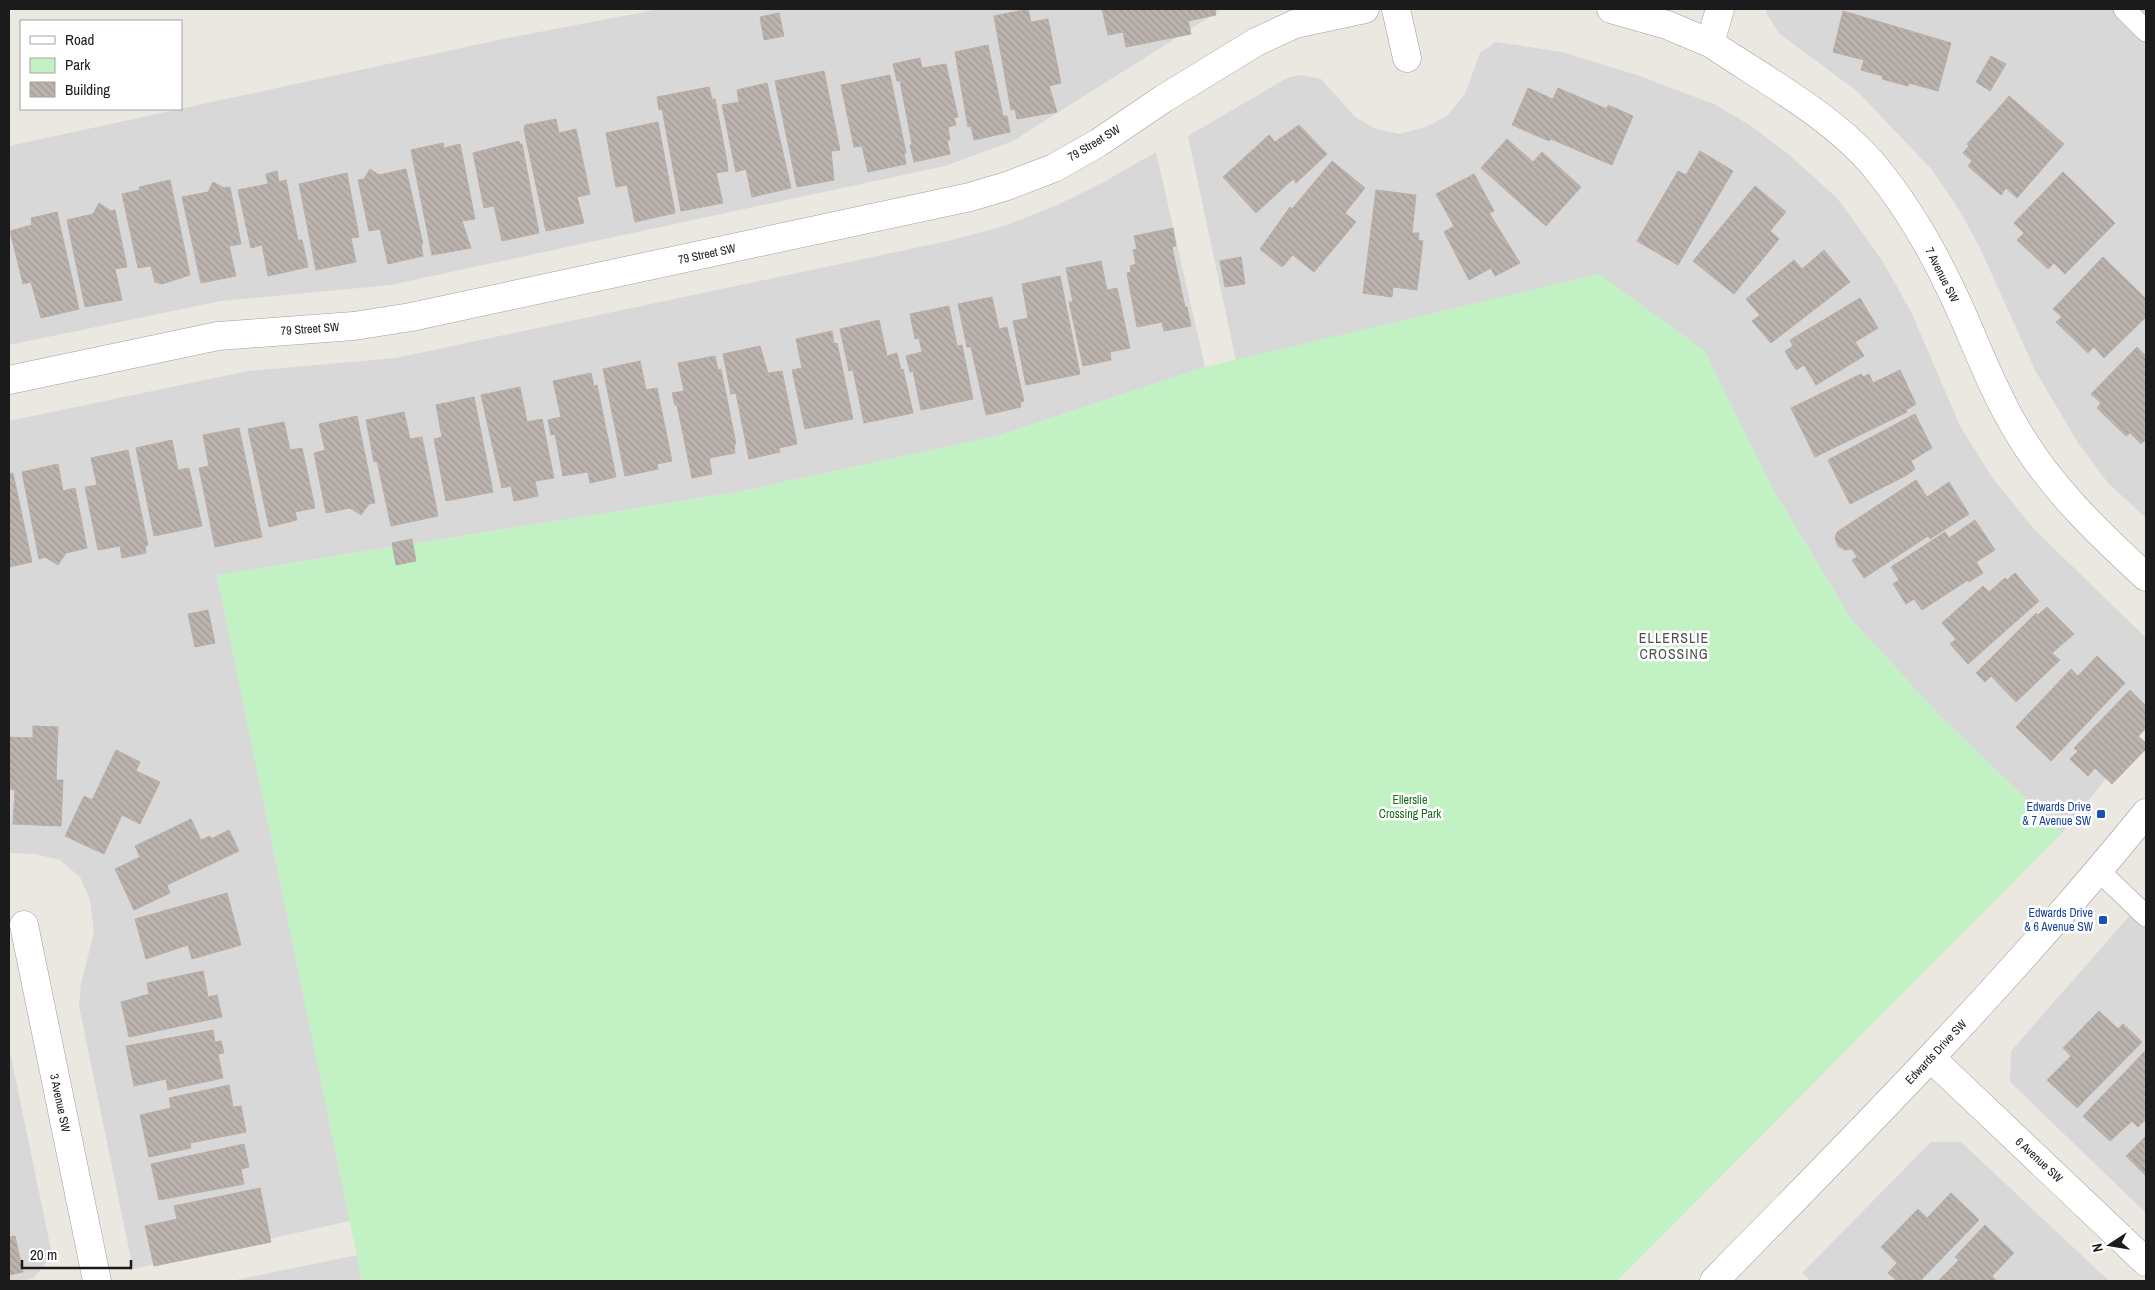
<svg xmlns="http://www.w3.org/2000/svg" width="2155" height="1290" font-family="'Archivo Narrow',sans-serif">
  <defs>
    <pattern id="building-back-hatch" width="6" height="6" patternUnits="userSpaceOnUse" patternTransform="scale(1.25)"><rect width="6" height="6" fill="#bbb3ae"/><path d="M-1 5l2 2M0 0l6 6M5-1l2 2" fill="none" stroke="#a09995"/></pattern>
  </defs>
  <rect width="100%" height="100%" fill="#ebe7e1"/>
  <!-- residential -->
  <g fill="#d9d8d8">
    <polygon points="660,9 1222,9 1013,141 945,166 390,285 221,301 9,345 9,146 503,39"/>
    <polygon points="1766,9 2146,9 2146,518 2108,483 2078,443 2035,370 1980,248 1958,208 1932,170 1858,92 1780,34 1767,15"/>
    <polygon points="1496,42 1562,52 1640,76 1716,105 1751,126 1788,154 1837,198 1882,260 1912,314 1960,426 1992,477 2033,528 2146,638 2146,729 2062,833 1941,717 1851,619 1774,491 1599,274 1236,361 1188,136 1287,78 1301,75 1321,79 1355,117 1376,129 1400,134 1426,127 1447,116 1465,94 1480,53"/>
    <polygon points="1156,152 1205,367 997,436 738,492 217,575 350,1221 133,1269 79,1006 81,984 94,932 90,900 80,877 60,860 35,854 9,853 9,421 248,371 396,358 948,241 1001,227 1055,206 1102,183"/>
    <polygon points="2146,897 2146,1213 2010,1082 2011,1051"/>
    <polygon points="9,1047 52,1255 34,1278 20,1281 9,1281"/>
    <polygon points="1931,1142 1961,1142 2109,1281 1811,1281 1802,1273"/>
    <polygon points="357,1255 362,1281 231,1281"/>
  </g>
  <!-- park -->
  <polygon fill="#c2f2c4" points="1599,274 1705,351 1774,491 1851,619 1941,717 2062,833 1617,1281 362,1281 217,575 738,492 997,436 1205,367"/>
  <!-- building -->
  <g fill="url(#building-back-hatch)" stroke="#bbaea5">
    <polygon points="1028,9 1031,22 1048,19 1061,83 1049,86 1057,112 1017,119 1015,109 1011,110 994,16"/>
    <polygon points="1102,9 1215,9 1216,15 1188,21 1191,34 1126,47 1123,32 1108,35"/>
    <polygon points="1843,11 1951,43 1938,91 1909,83 1908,86 1882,79 1883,76 1861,70 1864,60 1833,52"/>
    <polygon points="779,13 784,36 764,40 760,17"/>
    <polygon points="988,45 1003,116 1007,116 1010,132 974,140 971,126 968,127 955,52"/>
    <polygon points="1991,56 2006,64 1990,91 1976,82"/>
    <polygon points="920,58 922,68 946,64 958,117 954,118 956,125 948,127 950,140 947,140 950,154 914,162 910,145 912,144 900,81 897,81 893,64"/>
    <polygon points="824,71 840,150 831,151 834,180 797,187 775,81"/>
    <polygon points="890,75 906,153 904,154 906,164 868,172 862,146 854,147 841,85"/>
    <polygon points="767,83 791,188 752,197 746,169 736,172 722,105 739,102 737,90"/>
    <polygon points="709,87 712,99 715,99 727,162 728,171 716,173 723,203 681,211 662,109 659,110 657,97"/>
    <polygon points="1528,88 1553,99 1558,88 1607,109 1608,105 1633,116 1612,165 1551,139 1549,141 1512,125"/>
    <polygon points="2009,96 2064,144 2017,198 2006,188 2001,195 1968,166 1972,161 1963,153 1969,146 1967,144"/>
    <polygon points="556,119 559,133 576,129 590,194 577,197 584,223 546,231 524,130 525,125"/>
    <polygon points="658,122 675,213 635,222 627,185 616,187 606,133"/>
    <polygon points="1299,125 1327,154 1296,183 1293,179 1256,213 1223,177 1269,135 1275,142"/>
    <polygon points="1507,139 1533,162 1542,152 1581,187 1546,226 1481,168"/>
    <polygon points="519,141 520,144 522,144 539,233 502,241 494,206 484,208 473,153"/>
    <polygon points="443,143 444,148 460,144 475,219 462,221 471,248 432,255 411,150"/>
    <polygon points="1700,151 1733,171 1678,265 1637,241 1678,171 1686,175"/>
    <polygon points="1332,161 1365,188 1345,213 1356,222 1314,272 1293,255 1282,267 1260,249 1290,207 1292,209"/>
    <polygon points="370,169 379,175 406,169 423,244 421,244 423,256 388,264 380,229 369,231 358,180 364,179"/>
    <polygon points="277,171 279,182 286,180 298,240 302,240 308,267 268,276 262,245 251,248 238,190 268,184 266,174"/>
    <polygon points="2063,172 2115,223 2065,274 2054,263 2048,269 2017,240 2024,233 2014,223"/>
    <polygon points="347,173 359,237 351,238 356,262 316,270 299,184"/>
    <polygon points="1474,174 1494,211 1489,213 1520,263 1495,276 1491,268 1469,280 1444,232 1454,226 1436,194"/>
    <polygon points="170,180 190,275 162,284 155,282 151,266 138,268 122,194 140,190 139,187"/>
    <polygon points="213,182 224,188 230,187 241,244 229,246 236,276 201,283 182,197 208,192"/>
    <polygon points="1755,186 1786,212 1770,231 1779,239 1734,294 1693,261"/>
    <polygon points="1376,190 1416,195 1412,233 1419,233 1418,240 1423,241 1417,290 1393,287 1392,297 1363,293"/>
    <polygon points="99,203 111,211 115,210 127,267 115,269 122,300 85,307 67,220 93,214"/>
    <polygon points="57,212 79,309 41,318 31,282 23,284 10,231 32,225 31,218"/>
    <polygon points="1173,228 1176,246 1172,247 1185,307 1187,307 1191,326 1164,331 1162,322 1137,327 1127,273 1131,272 1130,266 1136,264 1133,250 1137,249 1134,236"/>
    <polygon points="1824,250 1850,282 1771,343 1752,321 1760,315 1746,299 1794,260 1802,269"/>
    <polygon points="1241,257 1245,284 1225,287 1220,261"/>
    <polygon points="2103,257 2146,299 2146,317 2104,358 2094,347 2088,353 2056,322 2062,317 2053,309"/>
    <polygon points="1101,261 1107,290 1117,288 1130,348 1110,352 1111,360 1083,366 1069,302 1073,302 1066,268"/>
    <polygon points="1060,276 1080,374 1026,385 1013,321 1028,318 1022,284"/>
    <polygon points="992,297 999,329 1007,327 1024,401 1020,402 1021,407 986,415 971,347 967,347 958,304"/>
    <polygon points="1860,298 1878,328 1855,342 1864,356 1816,385 1804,365 1796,370 1785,351 1793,346 1790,340"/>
    <polygon points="949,306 957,346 962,345 973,399 921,410 913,371 910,372 906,356 922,352 919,338 915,339 910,314"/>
    <polygon points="879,320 887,356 897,353 901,370 903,369 913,413 864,423 853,370 849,371 840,329"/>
    <polygon points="832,331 834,344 837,343 853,419 805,429 792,370 802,368 796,339"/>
    <polygon points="760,346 768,373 782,371 797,444 779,448 780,452 749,459 736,393 731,394 723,354"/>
    <polygon points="2137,347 2146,356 2146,439 2141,444 2130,433 2126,436 2097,408 2101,403 2091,394"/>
    <polygon points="715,356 718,370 721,369 736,444 734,444 735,453 709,458 712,474 692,478 677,405 675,405 672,393 684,391 678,363"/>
    <polygon points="640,361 646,390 657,388 672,461 657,464 658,469 625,476 603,369"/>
    <polygon points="1900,370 1916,404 1906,410 1907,412 1815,457 1791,408 1861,374 1863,377 1869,374 1873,383"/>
    <polygon points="591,373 594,386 597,385 616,477 590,483 588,472 563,476 555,434 551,435 548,420 561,417 553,381"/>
    <polygon points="520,387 527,422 542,419 554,478 535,481 538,496 514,501 511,486 502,488 481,395"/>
    <polygon points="474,397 493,492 446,501 434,439 442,437 436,405"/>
    <polygon points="404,412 410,439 422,437 438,516 391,526 377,461 374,462 366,420"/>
    <polygon points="1915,414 1932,448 1911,461 1915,469 1907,475 1850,504 1828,460"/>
    <polygon points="357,416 375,503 369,504 361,515 350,508 326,513 314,453 325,450 319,424"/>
    <polygon points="284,422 290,450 302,448 315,508 295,512 297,520 269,527 248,429"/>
    <polygon points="239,428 262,537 215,547 199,468 209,466 203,435"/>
    <polygon points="172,440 178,470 189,468 202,526 154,536 136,448"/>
    <polygon points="128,450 148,545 145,546 146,553 122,558 120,546 98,550 85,487 97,485 91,458"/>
    <polygon points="58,464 63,491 75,488 87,548 66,553 58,565 45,557 39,559 22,472"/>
    <polygon points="13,473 32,562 9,567 9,474"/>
    <polygon points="1916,480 1927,497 1949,482 1969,514 1930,539 1928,536 1864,578 1852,560 1857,557 1852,549 1845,550 1838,546 1835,538 1837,532"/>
    <polygon points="1975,520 1995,550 1976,562 1983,573 1969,582 1968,580 1922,610 1914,599 1906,604 1893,584 1899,580 1891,567 1945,532 1949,538"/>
    <polygon points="412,539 416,561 396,565 392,543"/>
    <polygon points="2015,573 2039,601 1968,664 1950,644 1956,639 1942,623 1983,586 1989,592 2005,578 2007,580"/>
    <polygon points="2047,607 2074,634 2052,653 2060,660 2016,702 1991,676 1985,682 1976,673 2036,613 2038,615"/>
    <polygon points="208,610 215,643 195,647 188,614"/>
    <polygon points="2097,656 2125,683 2051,761 2016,727 2071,669 2078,676"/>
    <polygon points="2130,690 2146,706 2146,728 2138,736 2146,743 2146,749 2112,784 2095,768 2088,776 2070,759 2078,751 2074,748"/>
    <polygon points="33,726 58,727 56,780 63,780 61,826 13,824 15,790 9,789 9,737 33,738"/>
    <polygon points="116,750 140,762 136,771 160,782 140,824 122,815 104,854 65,836 84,796 92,800"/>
    <polygon points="191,819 201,840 210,836 211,839 229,830 239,851 167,885 170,893 134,910 115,869 140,857 135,846"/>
    <polygon points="227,893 241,945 192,959 188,945 146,959 135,919"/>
    <polygon points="203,971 208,997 217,995 222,1017 129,1037 121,1002 149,994 147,983"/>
    <polygon points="2099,1011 2118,1029 2123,1024 2142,1042 2077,1108 2047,1080 2071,1056 2063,1048"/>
    <polygon points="213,1030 215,1042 221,1041 224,1053 218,1054 223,1078 168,1090 166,1079 134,1086 126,1046"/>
    <polygon points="2146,1050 2146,1119 2138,1127 2132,1121 2110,1141 2083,1116"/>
    <polygon points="229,1085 233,1107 241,1106 246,1132 190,1143 191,1148 149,1157 140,1115 171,1108 169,1098"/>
    <polygon points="2146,1136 2146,1176 2126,1156"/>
    <polygon points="244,1144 249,1167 241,1169 244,1184 159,1200 151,1164"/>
    <polygon points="260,1188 271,1242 154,1266 145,1226 177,1219 174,1206"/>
    <polygon points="1951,1193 1979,1220 1920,1281 1897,1281 1888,1273 1897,1263 1881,1247 1918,1209 1927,1218"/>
    <polygon points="1985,1225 2014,1253 1992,1276 1997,1281 1938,1281 1959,1260 1955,1257"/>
    <polygon points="15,1236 23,1272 9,1275 9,1237"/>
  </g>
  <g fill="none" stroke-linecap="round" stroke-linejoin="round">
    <defs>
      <g id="service">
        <polyline points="2124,9 2146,31"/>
        <polyline points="2099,871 2146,916"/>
      </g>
      <g id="minor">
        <polyline points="1396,9 1407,58"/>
        <polyline points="1611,9 1667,25 1710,43"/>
        <path d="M1720 9 1710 43C1765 80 1834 117 1876 168 1907 206 1932 249 1953 294 1974 338 1990 385 2015 427 2049 486 2096 531 2146 577"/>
        <polyline points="9,380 218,336 354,326 411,317 970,197 1007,186 1054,168 1098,143 1163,99 1256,42 1295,24 1365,9"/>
        <polyline points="24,925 97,1281"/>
        <polyline points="1931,1058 2146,1262"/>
      </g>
      <path id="tertiary" d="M1714 1281C1863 1130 2012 978 2146 813"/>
    </defs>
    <!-- service casing -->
    <use href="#service" stroke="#9f9f9f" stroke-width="22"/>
    <!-- minor casing -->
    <use href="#minor" stroke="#9f9f9f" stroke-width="29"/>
    <!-- tertiary casing -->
    <use href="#tertiary" stroke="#9f9f9f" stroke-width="29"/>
    <!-- service -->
    <use href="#service" stroke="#fff" stroke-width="21"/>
    <!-- minor -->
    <use href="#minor" stroke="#fff" stroke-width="28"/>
    <!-- tertiary -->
    <use href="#tertiary" stroke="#fff" stroke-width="28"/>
  </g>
  <!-- markers -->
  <g fill="#1a4fb4" stroke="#fff" stroke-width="2">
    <rect x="2096" y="809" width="10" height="10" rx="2.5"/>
    <rect x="2098" y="915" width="10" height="10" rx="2.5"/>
  </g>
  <g text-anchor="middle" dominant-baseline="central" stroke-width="5" stroke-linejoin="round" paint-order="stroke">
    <!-- street labels -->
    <g font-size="12" fill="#1b1b1b" stroke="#fff">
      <text transform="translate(1094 143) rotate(-31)">79 Street SW</text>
      <text transform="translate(707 254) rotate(-12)">79 Street SW</text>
      <text transform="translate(1942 275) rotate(63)">7 Avenue SW</text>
      <text transform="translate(310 329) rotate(-4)">79 Street SW</text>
      <text transform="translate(1936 1052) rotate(-47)">Edwards Drive SW</text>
      <text transform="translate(60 1103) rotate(78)">3 Avenue SW</text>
      <text transform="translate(2039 1160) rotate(43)">6 Avenue SW</text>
    </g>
    <!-- park labels -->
    <g font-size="12" fill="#176a1b" stroke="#fff">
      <text x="1410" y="800">Ellerslie<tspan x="1410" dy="14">Crossing Park</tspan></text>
    </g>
    <!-- transit labels -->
    <g font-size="12" fill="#164399" stroke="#fff" text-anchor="end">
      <text x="2091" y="807">Edwards Drive<tspan x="2091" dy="14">&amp; 7 Avenue SW</tspan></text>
      <text x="2093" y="913">Edwards Drive<tspan x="2093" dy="14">&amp; 6 Avenue SW</tspan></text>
    </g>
    <!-- neighbourhood labels -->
    <g font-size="14" letter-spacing="1" fill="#4e4e4e" stroke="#fff">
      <text x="1674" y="638">ELLERSLIE<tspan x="1674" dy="16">CROSSING</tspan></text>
    </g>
  </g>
  <!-- border -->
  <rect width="2155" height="1290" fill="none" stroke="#1b1b1b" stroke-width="20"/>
  <!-- legend -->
  <rect x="20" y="20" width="162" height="90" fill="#ffffff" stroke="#a4a4a4"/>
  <rect x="30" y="36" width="25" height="8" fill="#ffffff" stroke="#a4a4a4"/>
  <text x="65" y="45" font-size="15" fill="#1b1b1b">Road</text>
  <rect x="30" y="58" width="25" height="15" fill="#c2f2c4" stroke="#a4a4a4"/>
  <text x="65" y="70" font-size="15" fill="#1b1b1b">Park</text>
  <rect x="30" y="82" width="25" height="15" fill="url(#building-back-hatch)" stroke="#a4a4a4"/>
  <text x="65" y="95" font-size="15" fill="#1b1b1b">Building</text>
  <!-- north arrow -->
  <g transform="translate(2110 1245) rotate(258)" stroke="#ffffff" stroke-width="4" paint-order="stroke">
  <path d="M0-4L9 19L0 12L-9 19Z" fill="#1b1b1b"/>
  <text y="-8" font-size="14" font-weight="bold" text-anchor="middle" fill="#1b1b1b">N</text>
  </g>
  <!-- scale -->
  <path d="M22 1260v8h109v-8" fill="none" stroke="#1b1b1b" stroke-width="2.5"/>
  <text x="30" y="1260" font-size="15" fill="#1b1b1b" stroke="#ffffff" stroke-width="4" paint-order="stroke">20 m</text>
</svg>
